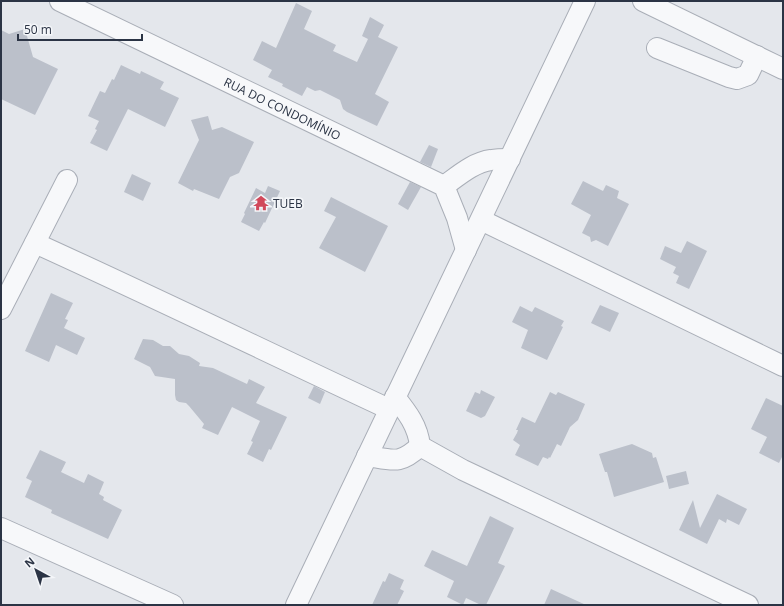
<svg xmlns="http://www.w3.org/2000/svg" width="784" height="606" font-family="'Open Sans',sans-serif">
  <rect width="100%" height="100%" fill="#e4e7ec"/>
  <!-- building -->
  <g fill="#bbc0ca">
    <polygon points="296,3 312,11 304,29 336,45 333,51 357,62 368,39 362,36 370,17 384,25 378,37 398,47 375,94 389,102 377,126 347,112 343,109 340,100 320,90 315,91 307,87 302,96 282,86 283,84 268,77 272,70 253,60 262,41 276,48"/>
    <polygon points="25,29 33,57 58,69 35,115 1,99 1,30 9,34"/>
    <polygon points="121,65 140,74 141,71 164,82 160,89 179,98 165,127 128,109 107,151 90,143 97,130 95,129 99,121 88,116 100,91 105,93 112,79 114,80"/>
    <polygon points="208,116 212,130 222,127 254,142 239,173 230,177 219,199 194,189 193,191 178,183 199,140 191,120"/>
    <polygon points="429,145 438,149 431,167 420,162"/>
    <polygon points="132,174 151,183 143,201 124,192"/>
    <polygon points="583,181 603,191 606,185 619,191 617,198 629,204 608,246 596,240 591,242 590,237 582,233 591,215 571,204"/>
    <polygon points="410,182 421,187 408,210 398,204"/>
    <polygon points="268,186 280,191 265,223 264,222 259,231 241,222 245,214 244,213 256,188 265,193"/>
    <polygon points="331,197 388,226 365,272 319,248 336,217 324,211"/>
    <polygon points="687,241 707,251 689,289 676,283 679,276 673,273 676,267 660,259 665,246 681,253"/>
    <polygon points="51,293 73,303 65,319 68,320 64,328 85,338 77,355 56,345 49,362 25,351"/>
    <polygon points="600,305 619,313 610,332 591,323"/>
    <polygon points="520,306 532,312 535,307 564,321 561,326 563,327 547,360 521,348 528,330 512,322"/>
    <polygon points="143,339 153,340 163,346 170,346 179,354 189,356 200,363 199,366 213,368 247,384 249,379 265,387 256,403 287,417 271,450 269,449 263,462 247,454 253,442 251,441 260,421 232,407 218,435 202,428 204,424 189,406 186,403 179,402 176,400 175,395 175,379 155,376 150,367 134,359"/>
    <polygon points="314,386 325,392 320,404 308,398"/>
    <polygon points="481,390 495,397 485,416 481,418 466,411 475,392 480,394"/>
    <polygon points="550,392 556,395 558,392 585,404 578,420 570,427 561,446 557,444 550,458 549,457 548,459 543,457 538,466 515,455 520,445 513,440 517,433 518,430 516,430 522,417 535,423"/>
    <polygon points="766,398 783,406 783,455 779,463 759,453 767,437 751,429"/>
    <polygon points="632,444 652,453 653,458 656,457 664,482 614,497 607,472 605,472 599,454"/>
    <polygon points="40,450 66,462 61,472 84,483 88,474 104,482 99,494 104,497 103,500 122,510 108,539 51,513 52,510 25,497 32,481 26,478"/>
    <polygon points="686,471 689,484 669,489 666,476"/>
    <polygon points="717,494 747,509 739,525 727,519 726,523 719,519 707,544 679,530 693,500 700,528"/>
    <polygon points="490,516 514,528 498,563 505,566 486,605 481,605 466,598 463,605 447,597 454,581 424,566 432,550 467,566"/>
    <polygon points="389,573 404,580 400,589 404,591 397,605 372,605 383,581 385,582"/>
    <polygon points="551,589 586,605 544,605"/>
  </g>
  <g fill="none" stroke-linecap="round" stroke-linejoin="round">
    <defs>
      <g id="minor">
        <path id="s1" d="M60 1 444 186 457 218 466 250"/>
        <polyline points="643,1 783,69"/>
        <polyline points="657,48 729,77 737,79 748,75 757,56"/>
        <path d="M444 186C458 176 474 162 491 160 497 159 504 159 510 159"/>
        <polyline points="481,220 783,366"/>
        <path d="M35 243C154 297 271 354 389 409"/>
        <polyline points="1,309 67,180"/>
        <path d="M395 397C407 412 418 426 420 446"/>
        <polyline points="420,446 463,470 748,605"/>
        <path d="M367 456C393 460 400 465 420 446"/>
        <polyline points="1,528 173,605"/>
        <polyline points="296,605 585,1"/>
      </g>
    </defs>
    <!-- minor casing -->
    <use href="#minor" stroke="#a9aeb7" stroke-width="22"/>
    <!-- minor -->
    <use href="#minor" stroke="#f7f8fa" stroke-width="20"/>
  </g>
  <!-- icons -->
  <defs>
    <symbol id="temple-bare" viewBox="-9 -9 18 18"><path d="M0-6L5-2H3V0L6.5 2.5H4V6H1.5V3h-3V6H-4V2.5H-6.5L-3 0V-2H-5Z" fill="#d1495b" stroke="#f4f6f9" stroke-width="2.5" paint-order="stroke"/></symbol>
  </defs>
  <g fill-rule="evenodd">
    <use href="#temple-bare" x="250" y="192" width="22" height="22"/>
  </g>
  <g text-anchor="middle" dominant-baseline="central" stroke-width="3.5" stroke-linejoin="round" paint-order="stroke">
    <!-- street labels -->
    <g font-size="12" fill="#2b3445" stroke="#f4f6f9">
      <text stroke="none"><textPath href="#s1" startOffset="247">RUA DO CONDOMÍNIO</textPath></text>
    </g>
    <!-- poi labels -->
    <g font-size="12" fill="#2b3445" stroke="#f4f6f9" text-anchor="start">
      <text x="273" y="203">TUEB</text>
    </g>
  </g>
  <!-- border -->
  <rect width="784" height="606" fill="none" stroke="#2b3445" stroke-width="4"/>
  <!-- north arrow -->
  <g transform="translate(36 570) rotate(320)" stroke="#f4f6f9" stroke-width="3" paint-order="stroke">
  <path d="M0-3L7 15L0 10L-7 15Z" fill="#2b3445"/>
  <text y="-6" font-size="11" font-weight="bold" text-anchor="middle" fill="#2b3445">N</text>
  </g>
  <!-- scale -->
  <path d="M18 34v6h124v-6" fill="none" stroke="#2b3445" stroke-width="2"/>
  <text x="24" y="34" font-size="12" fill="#2b3445" stroke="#f4f6f9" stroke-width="3" paint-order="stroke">50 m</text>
</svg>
